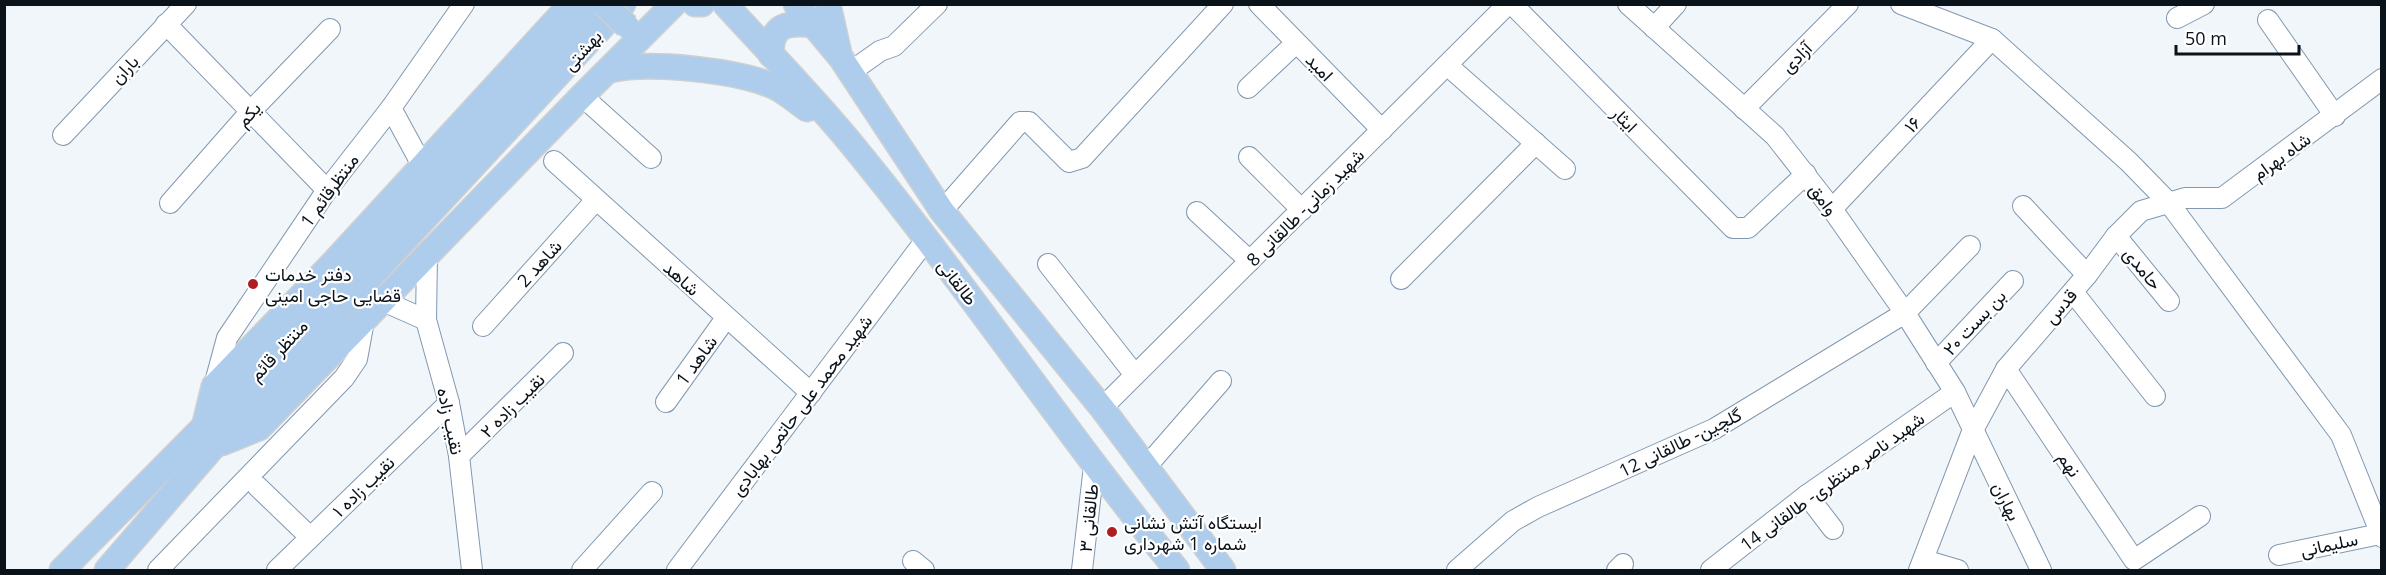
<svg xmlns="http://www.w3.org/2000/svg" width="2386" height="575" font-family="'Open Sans',Vazirmatn,sans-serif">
  <rect width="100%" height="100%" fill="#f1f6fb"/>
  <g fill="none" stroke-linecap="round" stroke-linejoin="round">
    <defs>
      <g id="minor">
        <polyline points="1259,4 1382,130"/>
        <polyline points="1512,4 1733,228 1748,228 1806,174"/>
        <polyline points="1628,4 1775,136 1832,209 1905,313 1955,392 2041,570"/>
        <polyline points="1901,4 1992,39 2129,162 2169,203 2341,435 2382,537"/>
        <polyline points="2177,18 2204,4"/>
        <polyline points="2268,20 2335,116"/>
        <polyline points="166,24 327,190"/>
        <polyline points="1654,28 1676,4"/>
        <polyline points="1447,65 1565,169"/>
        <polyline points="849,73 880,51 894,46 937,4"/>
        <polyline points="1248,88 1296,43"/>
        <polyline points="582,96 651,158"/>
        <polyline points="391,108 422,165"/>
        <polyline points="1744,109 1848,4"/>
        <polyline points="63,135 186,4"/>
        <polyline points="1249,157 1302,210"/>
        <polyline points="554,161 811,393"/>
        <polyline points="170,203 250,112 330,29"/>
        <polyline points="2023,206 2087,275"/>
        <polyline points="1832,209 1992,39"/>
        <polyline points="942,211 1020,122 1029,122 1069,162 1082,158 1223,4"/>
        <polyline points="1197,212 1250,261"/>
        <polyline points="2116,236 2169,301"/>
        <polyline points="427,256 426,320 449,403 459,456 472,570"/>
        <polyline points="1048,264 1135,375"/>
        <polyline points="1401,279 1536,143"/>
        <polyline points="2073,292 2155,396"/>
        <polyline points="383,301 426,320"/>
        <polyline points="483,326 595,201"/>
        <polyline points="1936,363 2013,281"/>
        <polyline points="2006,369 2134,560 2200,516"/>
        <polyline points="214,386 227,338 327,190 391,108 464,4"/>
        <polyline points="666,402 726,318"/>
        <polyline points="1102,408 1508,4"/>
        <polyline points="459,456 563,353"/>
        <polyline points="1146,467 1221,381"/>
        <polyline points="257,486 310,537"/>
        <polyline points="1807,495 1833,529"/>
        <polyline points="2279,555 2380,534"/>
        <polyline points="1924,560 1958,570"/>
        <polyline points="913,561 924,570"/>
        <polyline points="158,570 344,378 357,359 364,321"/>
        <polyline points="277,570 449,403"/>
        <polyline points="582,570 652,492"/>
        <polyline points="677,570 925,241"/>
        <polyline points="1082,570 1094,466"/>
        <polyline points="1457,570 1513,521 1538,507 1714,429 1905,313 1970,246"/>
        <polyline points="1617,570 1623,564"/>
        <polyline points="1711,570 1807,495 1955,392"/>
        <polyline points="1919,570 1972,432 2006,369 2087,275 2116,236 2141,211 2185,198 2222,198 2382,79"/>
      </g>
      <g id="major">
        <polyline points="695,4 702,4"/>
        <path d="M725 4C765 48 806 90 844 135 961 276 1062 429 1177 570"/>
        <polyline points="796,4 841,58 942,211 1102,408 1223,570"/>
        <polyline points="828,4 839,53"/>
        <path d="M771 55C771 25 786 22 813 25"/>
        <path d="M610 70C649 61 735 70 773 86 785 91 797 102 807 109"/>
        <polyline points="204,427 214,386 335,261 571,4"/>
        <polyline points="222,443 259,428 582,96 674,4"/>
        <polyline points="62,570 248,382 601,4"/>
        <polyline points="107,570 214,446 623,4"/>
      </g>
    </defs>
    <!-- minor casing -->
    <use href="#minor" stroke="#8298b0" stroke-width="22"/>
    <!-- major casing -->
    <use href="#major" stroke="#ced0d1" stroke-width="27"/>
    <!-- minor -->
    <use href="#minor" stroke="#fff" stroke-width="20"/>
    <!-- major -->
    <use href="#major" stroke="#aeccec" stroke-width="24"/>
    <defs>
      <polyline id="major-bridge" points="604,4 627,26"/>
    </defs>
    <!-- major-bridge casing -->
    <use href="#major-bridge" stroke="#ced0d1" stroke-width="27" stroke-linecap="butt"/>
    <!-- major-bridge -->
    <use href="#major-bridge" stroke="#aeccec" stroke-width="24"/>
  </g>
  <!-- markers -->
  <g fill="#af1d20" stroke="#fff" stroke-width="2">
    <circle cx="253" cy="284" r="6"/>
    <circle cx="1112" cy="532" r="6"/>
  </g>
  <g text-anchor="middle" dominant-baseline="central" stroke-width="4.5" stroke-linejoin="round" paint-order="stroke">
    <!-- street labels -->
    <g font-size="18" fill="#0a121a" stroke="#fff">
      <text transform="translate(582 50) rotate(-48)">بهشتی</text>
      <text transform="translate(1796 57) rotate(-45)">آزادی</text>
      <text transform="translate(1320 67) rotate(46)">امید</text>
      <text transform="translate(124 69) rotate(-47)">باران</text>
      <text transform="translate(248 114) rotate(-48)">یکم</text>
      <text transform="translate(1625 119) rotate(45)">ایثار</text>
      <text transform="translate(1912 124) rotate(-47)">۱۶</text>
      <text transform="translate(2281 156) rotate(-36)">شاه بهرام</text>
      <text transform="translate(329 190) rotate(-54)">منتظرقائم 1</text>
      <text transform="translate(1824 199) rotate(53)">وامق</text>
      <text transform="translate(1305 207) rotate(-45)">شهید زمانی- طالقانی 8</text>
      <text transform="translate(539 263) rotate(-48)">شاهد 2</text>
      <text transform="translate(2143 268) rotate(50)">حامدی</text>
      <text transform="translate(682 278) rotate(42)">شاهد</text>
      <text transform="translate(958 282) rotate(52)">طالقانی</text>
      <text transform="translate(2060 306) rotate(-49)">قدس</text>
      <text transform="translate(1974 322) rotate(-47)">بن بست ۲۰</text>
      <text transform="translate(278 350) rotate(-47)">منتظر قائم</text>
      <text transform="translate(696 360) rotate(-54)">شاهد 1</text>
      <text transform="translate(512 405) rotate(-45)">نقیب زاده ۲</text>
      <text transform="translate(801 405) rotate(-53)">شهید محمد علی حاتمی بهابادی</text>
      <text transform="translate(451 421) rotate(78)">نقیب زاده</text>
      <text transform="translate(1680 442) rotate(-26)">گلچین- طالقانی 12</text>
      <text transform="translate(2070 464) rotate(56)">نهم</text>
      <text transform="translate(1832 481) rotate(-36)">شهید ناصر منتظری- طالقانی 14</text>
      <text transform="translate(363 486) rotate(-44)">نقیب زاده ۱</text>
      <text transform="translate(2007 501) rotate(63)">بهاران</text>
      <text transform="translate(1088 518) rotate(-84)">طالقانی ۳</text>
      <text transform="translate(2329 544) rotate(-12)">سلیمانی</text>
    </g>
    <!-- poi labels -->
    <g font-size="18" fill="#0a121a" stroke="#fff" text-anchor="start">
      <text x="265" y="274">دفتر خدمات<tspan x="265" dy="21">قضایی حاجی امینی</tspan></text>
      <text x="1124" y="522">ایستگاه آتش نشانی<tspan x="1124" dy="21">شماره 1 شهرداری</tspan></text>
    </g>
  </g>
  <!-- border -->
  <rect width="2386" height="575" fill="none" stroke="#0a121a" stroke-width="12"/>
  <!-- scale -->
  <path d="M2176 45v9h123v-9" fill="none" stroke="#0a121a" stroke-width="3"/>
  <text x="2185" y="45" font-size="18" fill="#0a121a" stroke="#ffffff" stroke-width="4.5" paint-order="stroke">50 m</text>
</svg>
